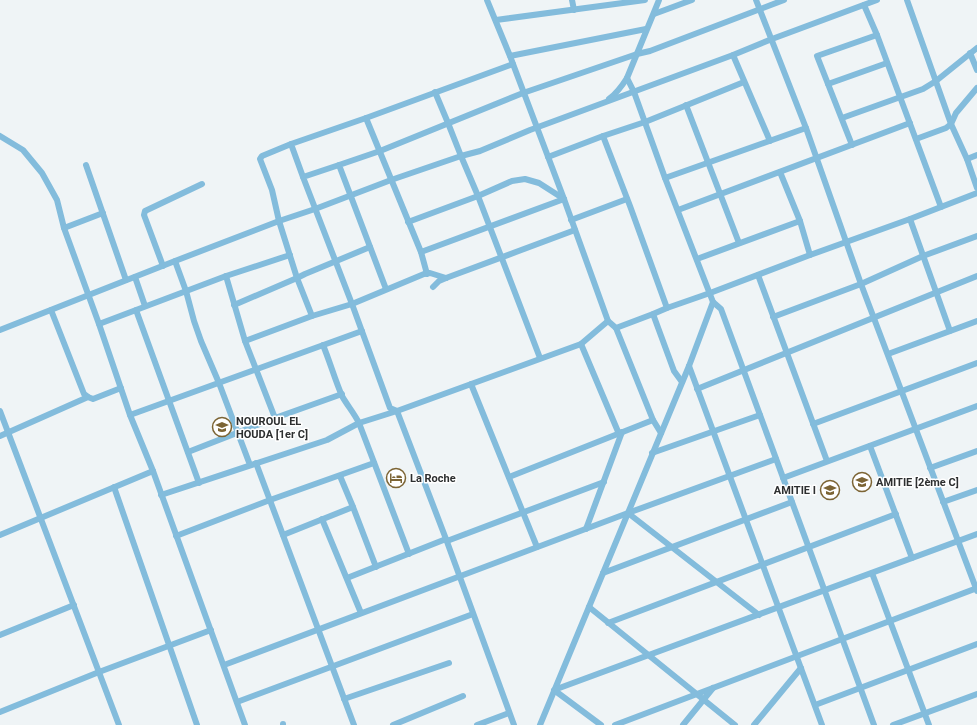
<svg xmlns="http://www.w3.org/2000/svg" width="977" height="725" font-family="Roboto,sans-serif">
  <rect width="100%" height="100%" fill="#eff4f6"/>
  <g fill="none" stroke-linecap="round" stroke-linejoin="round">
    <!-- minor -->
    <g stroke="#83bcdc" stroke-width="6">
      <polyline points="487,0 510,56 564,199 608,321"/>
      <polyline points="572,0 574,10"/>
      <polyline points="756,0 806,128 861,284 977,591"/>
      <polyline points="907,0 951,124 967,159 977,188"/>
      <polyline points="864,5 877,35 941,207"/>
      <polyline points="654,14 692,0"/>
      <polyline points="496,20 645,0"/>
      <polyline points="970,53 977,70"/>
      <polyline points="733,55 770,141"/>
      <polyline points="510,56 646,29"/>
      <polyline points="828,84 887,63"/>
      <polyline points="435,92 448,123 461,156 478,196 540,358"/>
      <path d="M609 99C617 93 622 86 627 78L659 0"/>
      <polyline points="686,105 739,243"/>
      <polyline points="366,118 421,252 427,274"/>
      <polyline points="842,118 923,89 936,81 977,48"/>
      <polyline points="0,136 23,150 42,173 57,200 64,228 99,324 130,415 153,471 245,725"/>
      <polyline points="603,136 630,206 667,308"/>
      <polyline points="916,139 946,128 951,124 956,113 977,88"/>
      <polyline points="291,144 262,156 260,159 272,190 279,221 297,278 312,316"/>
      <polyline points="852,145 817,56 877,35"/>
      <polyline points="548,157 603,136 645,122 744,82"/>
      <polyline points="967,159 977,155"/>
      <polyline points="86,165 126,280"/>
      <polyline points="339,165 303,177 352,304 390,408 397,411 446,539 514,725"/>
      <polyline points="780,172 800,221 810,255"/>
      <polyline points="303,177 291,144 366,118 513,64"/>
      <polyline points="665,178 806,128"/>
      <polyline points="678,210 910,123"/>
      <polyline points="910,219 950,331"/>
      <polyline points="571,220 627,199"/>
      <polyline points="408,222 478,196 512,181 525,179 539,183 564,199"/>
      <polyline points="64,228 103,213"/>
      <polyline points="421,252 564,199"/>
      <polyline points="697,259 800,221"/>
      <polyline points="175,261 186,291 194,321 201,341 219,383 250,465"/>
      <polyline points="163,266 144,215 145,211 202,184"/>
      <polyline points="758,275 827,461"/>
      <polyline points="226,276 245,341 275,418"/>
      <polyline points="135,277 145,306"/>
      <polyline points="433,287 439,281 446,278 575,230"/>
      <polyline points="386,289 339,165 380,151 523,93 637,54 650,51 784,0"/>
      <polyline points="713,302 721,309 874,725"/>
      <polyline points="234,305 297,278 305,274 370,247"/>
      <polyline points="51,310 84,394 88,397 93,399 121,388"/>
      <polyline points="136,310 199,483"/>
      <polyline points="653,314 674,371 682,382"/>
      <polyline points="773,317 861,284 923,256 977,236"/>
      <polyline points="99,324 226,276 290,255"/>
      <polyline points="616,328 653,420 661,433"/>
      <polyline points="0,330 175,261 279,221 315,209 391,180 461,156 480,151 530,130 733,55 772,39 877,0"/>
      <polyline points="245,341 312,316 352,304 424,274 430,273 446,278"/>
      <polyline points="581,344 619,434"/>
      <path d="M323 345C330 362 335 380 342 396 347 405 354 413 359 423L409 554"/>
      <polyline points="888,354 977,321"/>
      <polyline points="689,366 822,725"/>
      <polyline points="471,384 537,547"/>
      <polyline points="697,389 977,276"/>
      <polyline points="0,411 119,725"/>
      <polyline points="130,415 362,331"/>
      <polyline points="813,424 977,363"/>
      <polyline points="0,436 88,397"/>
      <polyline points="870,446 912,558"/>
      <polyline points="188,452 275,418 342,394"/>
      <polyline points="652,453 760,415"/>
      <polyline points="256,463 354,725"/>
      <polyline points="930,468 977,451"/>
      <polyline points="340,476 353,507 376,567"/>
      <polyline points="509,477 653,420"/>
      <polyline points="783,478 977,406"/>
      <polyline points="114,487 197,725"/>
      <polyline points="161,495 327,440 359,423 397,411 581,344 608,321 616,328 653,314 667,308 710,293 810,255 910,219 977,193"/>
      <polyline points="943,502 977,490"/>
      <polyline points="628,513 759,615"/>
      <polyline points="322,519 361,613"/>
      <polyline points="586,529 622,432"/>
      <polyline points="0,535 153,471"/>
      <polyline points="283,535 353,507"/>
      <polyline points="176,536 270,500 374,463"/>
      <polyline points="447,541 604,482"/>
      <polyline points="603,573 792,502"/>
      <polyline points="872,573 929,725"/>
      <polyline points="347,578 446,539"/>
      <polyline points="589,607 735,725"/>
      <polyline points="608,623 896,514"/>
      <polyline points="0,635 74,605"/>
      <polyline points="224,665 628,513 776,459"/>
      <polyline points="344,699 449,663"/>
      <polyline points="237,702 473,614"/>
      <polyline points="815,705 977,644"/>
      <polyline points="0,712 99,672 211,630"/>
      <polyline points="283,724 283,725"/>
      <polyline points="393,725 463,696"/>
      <polyline points="477,725 509,713"/>
      <polyline points="540,725 689,366 713,302 665,178 634,92 627,78"/>
      <polyline points="601,725 554,690 977,534"/>
      <polyline points="615,725 977,588"/>
      <polyline points="683,725 713,688"/>
      <polyline points="754,725 801,668"/>
      <polyline points="893,725 977,694"/>
    </g>
  </g>
  <!-- icons -->
  <defs>
    <symbol id="school-ring" viewBox="-11 -11 22 22"><circle r="9.5" fill="#fff" stroke="#7c6434" stroke-width="1.5"/><path d="M0-5L7-2L0 1L-7-2ZM-4 1L0 2.5L4 1V4Q0 6-4 4Z" fill="#7c6434"/></symbol>
    <symbol id="hotel-ring" viewBox="-11 -11 22 22"><circle r="9.5" fill="#fff" stroke="#7c6434" stroke-width="1.5"/><path d="M-6-4.5h1.5V1H6V5H4.5V3h-9V5H-6ZM-4 0a1.8 1.8 0 1 1 3.6 0ZM.5 0V-2.5h3Q6-2.5 6 0Z" fill="#7c6434"/></symbol>
  </defs>
  <g fill-rule="evenodd">
    <use href="#school-ring" x="211" y="416" width="22" height="22"/>
    <use href="#hotel-ring" x="385" y="467" width="22" height="22"/>
    <use href="#school-ring" x="851" y="471" width="22" height="22"/>
    <use href="#school-ring" x="819" y="479" width="22" height="22"/>
  </g>
  <g text-anchor="middle" dominant-baseline="central" stroke-width="3" stroke-linejoin="round" paint-order="stroke">
    <!-- poi labels -->
    <g font-size="11" font-weight="bold" fill="#2d2f30" stroke="#fff" text-anchor="start">
      <text x="236" y="421">NOUROUL EL<tspan x="236" dy="13">HOUDA [1er C]</tspan></text>
      <text x="410" y="478">La Roche</text>
      <text x="876" y="482">AMITIE [2ème C]</text>
      <text x="816" y="490" text-anchor="end">AMITIE I</text>
    </g>
  </g>
</svg>
